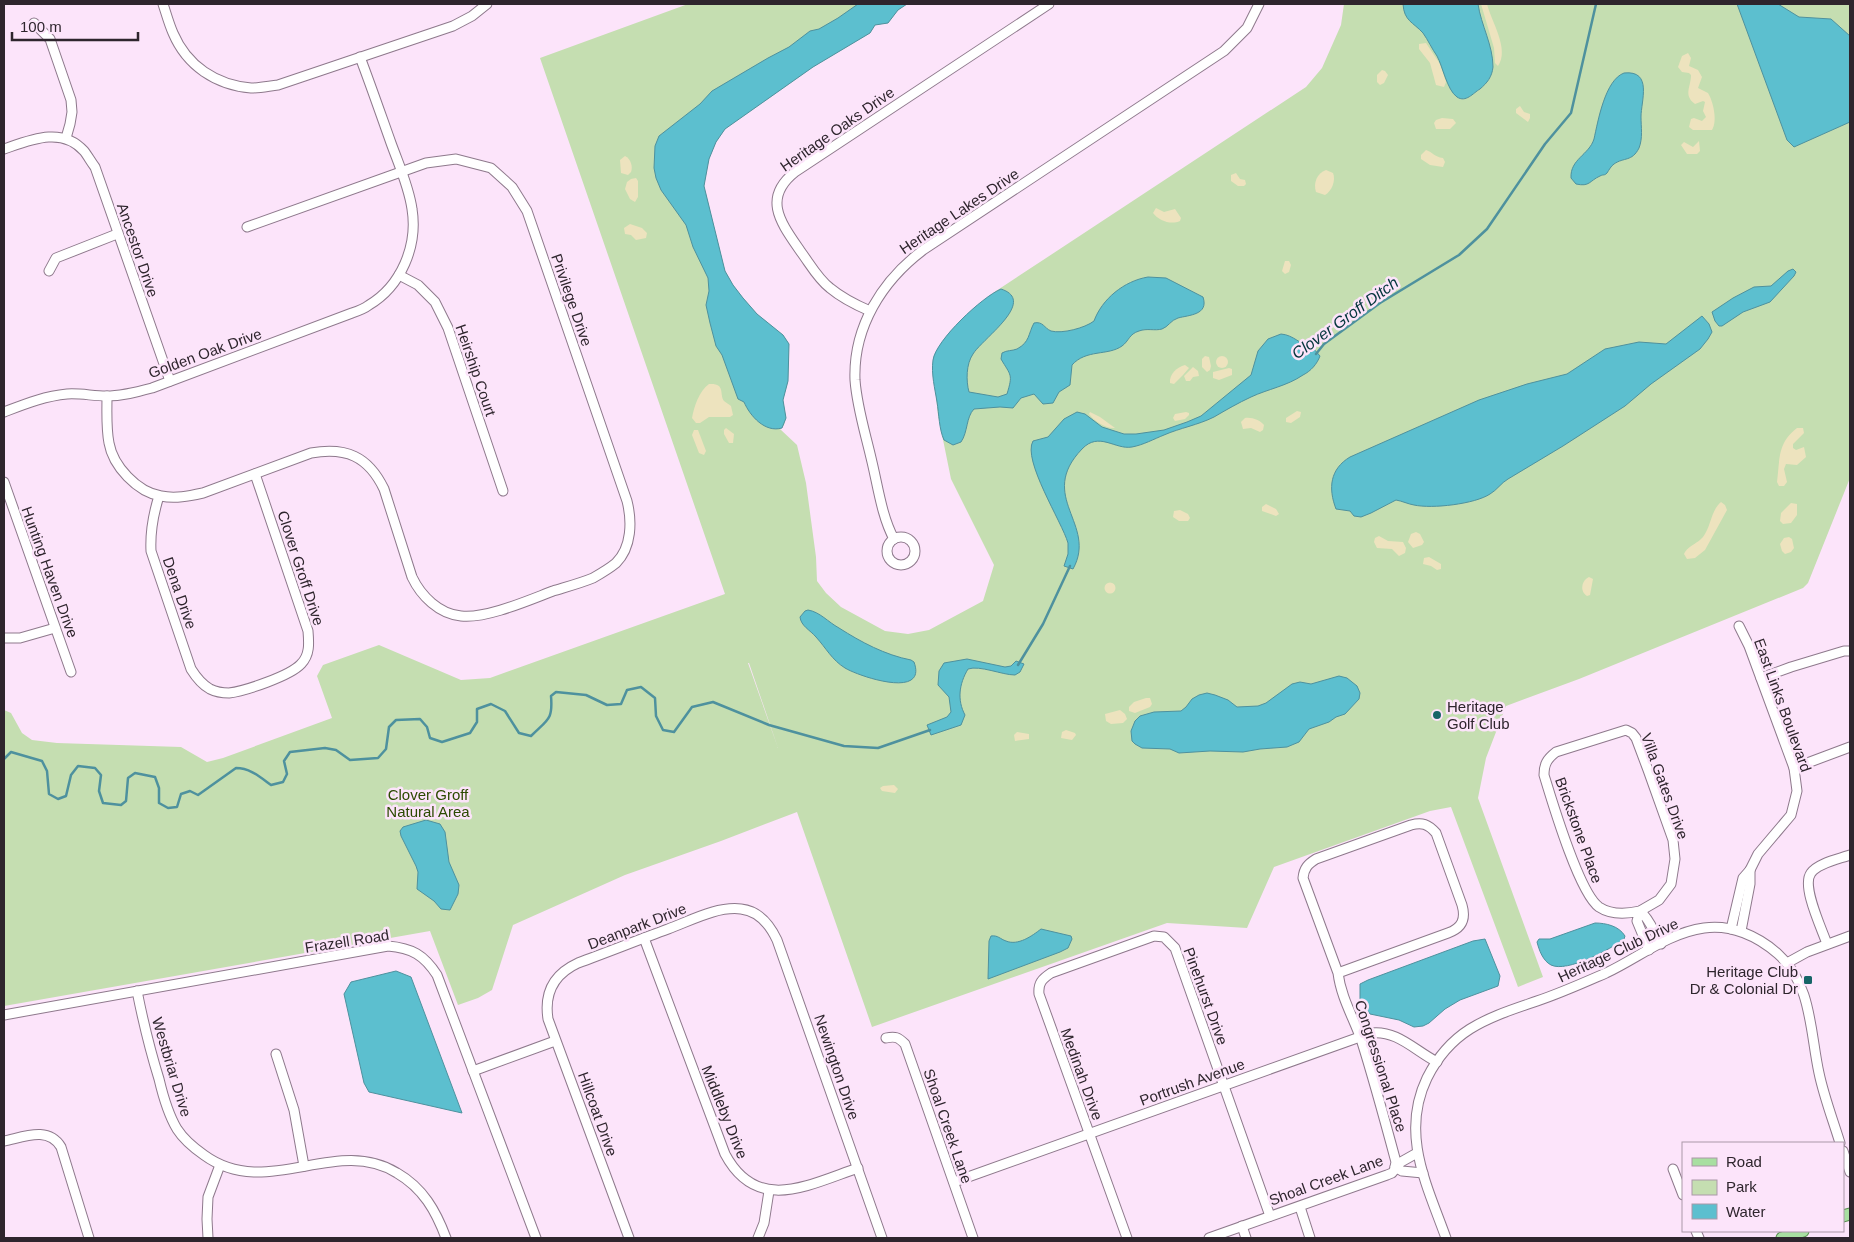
<svg xmlns="http://www.w3.org/2000/svg" width="1854" height="1242" font-family="Arial,sans-serif">
  <rect width="100%" height="100%" fill="#fce4fa"/>
  <!-- green -->
  <path fill="#c5deb1" fill-rule="evenodd" d="M688 4H907L898 10 888 23 875 25 870 33 813 67 725 129 716 142 709 159 704 186 725 271 733 285 743 298 757 314 783 335 789 344 788 381 783 400 786 418 784 425 780 429 797 445 806 483 816 557 817 581 826 593 841 607 885 631 908 634 929 630 983 601 994 565 951 479 938 415 933 366 937 350 951 331 975 307 996 291 1306 87 1322 68 1341 25 1344 4H1850V478L1808 583 1803 588 1579 679 1506 706 1486 758 1478 798 1543 977 1518 987 1451 807 1430 811 1274 867 1247 928 1167 923 872 1027 797 812 721 841 625 875 513 925 492 990 478 998 458 1005 430 931 4 1006V710L11 713 22 733 32 740 57 743 181 747 207 762 223 758 332 718 317 676 323 665 379 645 461 680 490 678 725 594 540 58ZM748 663H749L778 748Z"/>
  <!-- sand -->
  <g fill="#ede3be">
    <path d="M1481 4H1487C1491 21 1510 49 1498 66L1495 63 1494 48Z"/>
    <polygon points="1426,43 1440,64 1446,82 1444,87 1436,85 1430,63 1419,49 1419,44"/>
    <path d="M1688 53 1691 58 1689 66 1698 70 1702 77 1698 88 1708 93C1713 101 1718 121 1712 130H1693L1689 127 1691 119 1694 118 1702 121 1706 117 1703 111 1705 102 1703 101 1695 104C1683 95 1691 87 1691 75L1689 73 1682 72 1678 67 1682 56Z"/>
    <polygon points="1382,70 1385,71 1388,75 1384,83 1380,85 1377,82 1377,75"/>
    <polygon points="1520,106 1524,112 1530,114 1530,118 1528,122 1516,113 1516,109"/>
    <polygon points="1442,118 1453,119 1456,123 1450,129 1436,129 1434,123 1436,120"/>
    <polygon points="1699,141 1700,151 1697,154 1687,154 1681,145 1684,142 1693,147"/>
    <path d="M1426 150C1433 152 1434 157 1443 158L1445 162 1443 167 1430 165 1421 159V155Z"/>
    <path d="M625 156C631 159 633 167 631 172L628 175 621 173 620 160Z"/>
    <path d="M1326 170 1333 173C1336 180 1332 191 1325 195L1316 192C1313 183 1317 173 1326 170Z"/>
    <polygon points="1236,173 1240,179 1245,180 1246,184 1244,186 1238,186 1231,181 1231,175"/>
    <polygon points="631,179 636,178 638,181 638,197 635,202 630,199 625,189 627,182"/>
    <path d="M1156 208 1164 212 1175 209 1181 218 1180 221C1171 225 1159 221 1153 213Z"/>
    <polygon points="630,224 642,228 647,233 646,238 636,240 631,235 625,234 624,228"/>
    <polygon points="1285,261 1289,261 1291,265 1289,272 1285,274 1282,271"/>
    <circle cx="1222" cy="362" r="6"/>
    <polygon points="1205,356 1209,357 1211,366 1210,370 1207,372 1202,367 1202,359"/>
    <path d="M1185 365 1189 368 1183 375 1174 384 1170 383C1169 374 1177 367 1185 365Z"/>
    <polygon points="1193,367 1198,371 1199,376 1193,377 1190,381 1186,381 1184,376"/>
    <polygon points="1229,368 1232,369 1232,375 1219,380 1213,378 1213,372"/>
    <path d="M709 384C726 383 719 394 724 401 726 403 729 404 731 406L733 415 730 417H709L700 423H696L692 418C694 407 699 391 709 384Z"/>
    <polygon points="1297,411 1301,412 1300,417 1291,423 1286,422 1286,418"/>
    <path d="M1090 412 1100 417 1115 428C1106 429 1094 421 1089 414Z"/>
    <polygon points="1186,412 1189,413 1189,415 1185,419 1175,421 1173,418 1175,414"/>
    <path d="M1245 418C1252 417 1260 420 1264 425L1263 430 1260 432 1251 428 1243 429 1241 422Z"/>
    <polygon points="726,428 734,434 733,443 729,443 724,434 724,430"/>
    <path d="M1797 428H1803L1804 433 1793 444V448L1796 450 1804 447 1806 457 1797 465 1786 464 1784 469 1787 482 1784 486H1779L1777 482C1780 460 1777 443 1797 428Z"/>
    <polygon points="694,430 698,430 706,451 704,455 699,453 692,435"/>
    <path d="M1721 502 1725 505 1727 510 1705 550 1695 558 1687 559 1684 554 1685 552C1690 545 1698 543 1703 537 1711 527 1711 510 1721 502Z"/>
    <polygon points="1791,503 1797,504 1797,515 1791,523 1783,524 1780,521 1781,513"/>
    <polygon points="1266,504 1276,509 1279,514 1276,516 1262,511 1262,507"/>
    <polygon points="1180,510 1188,514 1190,518 1188,521 1179,521 1173,517 1174,511"/>
    <polygon points="1416,532 1420,534 1424,542 1422,545 1413,548 1408,542 1411,534"/>
    <polygon points="1379,536 1388,541 1403,542 1406,548 1405,553 1399,556 1392,549 1377,548 1374,542 1375,538"/>
    <polygon points="1789,537 1792,539 1794,548 1791,552 1785,554 1782,551 1780,544 1784,538"/>
    <polygon points="1429,557 1441,564 1441,569 1437,570 1431,566 1423,564 1424,558"/>
    <path d="M1589 577 1593 579 1590 595 1587 596C1579 591 1582 580 1589 577Z"/>
    <circle cx="1110" cy="588" r="5.5"/>
    <polygon points="1146,698 1150,698 1152,704 1150,707 1135,713 1129,711 1129,707 1134,702"/>
    <polygon points="1120,710 1125,714 1127,719 1123,723 1111,724 1106,721 1105,714"/>
    <polygon points="1066,730 1075,733 1076,735 1072,740 1061,738 1062,732"/>
    <polygon points="1017,732 1029,734 1029,739 1015,741 1014,735"/>
    <polygon points="894,785 898,789 895,793 882,791 880,788 883,786"/>
  </g>
  <!-- water -->
  <g fill="#5cbfcf" stroke="#4e919e">
    <path d="M858 4H907L898 10 888 23 875 25 870 33 813 67 725 129 716 142 709 159 704 186 725 271 733 285 743 298 757 314 783 335 789 344 788 381 783 400 786 418 782 428C765 433 750 416 744 402L738 399 722 355 716 346 710 323 706 305 709 291 708 278 693 247 686 225 661 190 656 178 654 168 655 146 659 136 700 104 712 91 768 58 789 47 810 31 819 29 838 18Z"/>
    <path d="M1403 4H1478C1481 25 1493 45 1493 67 1492 77 1487 83 1480 89 1473 93 1466 103 1457 97 1447 90 1443 67 1437 56 1432 49 1428 40 1423 33 1413 22 1404 21 1403 4Z"/>
    <polygon points="1737,4 1778,4 1799,17 1831,19 1850,36 1850,122 1794,147 1787,140"/>
    <path d="M1624 73C1653 70 1641 101 1641 117 1641 127 1643 138 1639 148 1632 162 1624 157 1614 164 1611 166 1609 170 1607 173 1604 176 1604 174 1600 176 1589 181 1590 187 1576 184L1571 178C1570 159 1589 155 1594 139 1598 121 1605 80 1624 73Z"/>
    <polygon points="1793,269 1796,272 1794,276 1770,302 1743,312 1722,326 1719,326 1715,321 1712,312 1733,298 1754,287 1771,286 1788,271"/>
    <path d="M1148 277 1166 278 1203 297C1209 315 1189 315 1178 318 1171 320 1168 327 1162 329 1155 331 1147 328 1139 331 1129 334 1129 341 1122 346 1108 356 1086 349 1072 365L1070 385 1059 392 1053 403 1043 404 1034 394 1021 398 1013 408 1000 407 974 409C966 417 968 432 961 442L953 445 944 440C939 429 939 414 937 402 935 389 931 374 933 360 936 340 982 297 1001 289 1038 301 982 339 973 354 966 364 966 381 969 392L998 397 1007 394C1013 374 1011 376 1001 359L1002 353C1007 350 1012 351 1017 349 1030 342 1028 334 1034 323 1043 321 1044 328 1051 331 1062 334 1085 328 1094 321 1102 299 1124 281 1148 277Z"/>
    <path d="M1702 316 1709 324 1712 332 1708 339 1700 349 1651 384 1625 406 1563 446 1508 479C1501 483 1497 490 1490 494 1475 504 1432 509 1414 505 1408 504 1402 501 1396 500L1371 513 1361 517 1354 516 1350 511 1336 509C1328 488 1330 469 1350 457L1479 400 1527 384 1567 374 1605 349 1639 342 1666 344Z"/>
    <path d="M1281 334C1294 335 1300 345 1312 347L1320 356C1317 364 1311 371 1303 375 1287 386 1268 389 1251 397 1238 403 1226 410 1214 417 1198 425 1180 428 1164 435 1154 439 1143 445 1132 447 1115 450 1099 431 1082 449 1036 497 1098 524 1073 569L1064 566 1068 554V543C1062 522 1022 460 1033 441L1048 437 1064 419 1077 412 1085 414 1102 427 1124 434H1136L1164 430 1187 422 1201 416 1251 375 1258 351 1268 339Z"/>
    <path d="M808 610C820 612 828 622 839 628 861 642 885 655 911 660L914 662C928 700 858 676 845 668 832 660 826 648 816 637 810 630 801 626 800 617L805 611Z"/>
    <path d="M967 659 1005 667 1011 666 1016 661 1024 664 1020 672 1015 675C1002 675 980 665 968 669 959 684 957 700 965 715L961 725 931 735 927 725 947 717 951 712 949 697 938 685 939 671 944 663Z"/>
    <polygon points="1339,676 1347,678 1357,686 1360,693 1359,699 1345,714 1336,717 1329,722 1309,729 1299,742 1287,747 1260,749 1243,752 1210,751 1179,753 1170,749 1142,748 1135,744 1132,741 1131,731 1135,721 1140,716 1154,712 1181,711 1186,707 1192,699 1199,695 1207,693 1215,695 1228,700 1237,707 1258,706 1266,703 1292,684 1300,682 1311,684"/>
    <polygon points="426,820 440,824 445,832 449,862 459,885 458,894 450,910 441,909 434,901 417,889 418,872 416,866 401,836 400,831 403,827"/>
    <path d="M1595 923C1606 923 1619 926 1625 936L1624 939C1611 949 1567 973 1551 965 1543 961 1539 950 1537 942L1539 939H1550Z"/>
    <path d="M1041 929 1071 936 1072 939 1068 948 1060 952 988 979 989 941 991 936C998 935 1000 939 1006 941 1018 946 1032 936 1041 929Z"/>
    <polygon points="1485,939 1500,976 1498,986 1460,1000 1445,1009 1429,1023 1423,1026 1414,1027 1399,1020 1370,1014 1360,1000 1360,984 1368,980 1473,941"/>
    <polygon points="396,971 411,977 462,1113 369,1092 364,1083 344,994 351,982"/>
  </g>
  <g fill="none" stroke-linecap="round" stroke-linejoin="round">
    <!-- stream -->
    <g stroke="#4e919e" stroke-width="2.5">
      <polyline points="1316,354 1324,344 1380,303 1459,255 1487,229 1545,144 1571,113 1596,4"/>
      <polyline points="1018,665 1043,624 1070,566"/>
      <path d="M4 759 11 752 42 761 47 771 49 794 58 799 66 796 71 775 78 766 95 768 101 775 99 791 103 803 121 805 126 801 128 778 135 773 155 777 159 788V803L168 808 177 807 181 794 190 791 198 795 236 768C250 768 260 777 271 785L283 782 287 774 284 761 290 752 325 748 336 750 350 760 378 758 386 749 389 727 396 720 420 719 427 727 430 738 442 742 470 733 477 722V709L491 704 505 711 519 733 531 736C548 719 553 720 551 696L556 692 586 695 607 705 621 704 627 690 641 687 655 698 656 716 663 730 674 732 692 707 713 702 769 725 844 746 878 748 930 730"/>
    </g>
    <defs>
      <g id="minor">
        <path d="M163 4C166 13 169 24 173 33 187 66 216 85 251 88 260 88 269 86 278 85L453 26 472 16 487 4"/>
        <polyline points="34,23 50,39 71,100 72,112 70,124 66,138"/>
        <path d="M4 149C30 140 62 126 84 151 88 156 91 162 95 167L170 381"/>
        <polyline points="49,271 56,258 117,234"/>
        <polyline points="399,275 418,285 435,302 448,328 503,491"/>
        <path d="M870 311C856 305 842 298 830 288 818 279 810 264 801 252 782 224 761 199 795 172L1049 4"/>
        <path d="M107 396C107 412 106 428 109 443 113 466 137 492 161 496 175 499 189 496 203 493L311 453C346 447 368 456 384 489L412 577C421 596 439 614 461 616 486 619 529 600 553 591 566 587 581 583 593 578 600 574 610 568 616 563 632 547 632 521 627 501L527 211 512 187 491 168 456 159 426 163 247 227"/>
        <path d="M4 412C25 404 45 396 67 394 80 393 93 396 106 396 122 396 137 392 152 388L352 313C358 311 364 309 369 305 401 286 418 246 412 209 409 187 399 165 391 143 381 115 371 86 360 57"/>
        <polyline points="4,482 71,672"/>
        <path d="M159 496C153 515 150 531 151 551L191 669C196 677 201 684 210 689 214 691 223 693 229 693 245 691 290 676 301 664 310 655 309 643 308 631L255 474"/>
        <circle cx="901" cy="551" r="14"/>
        <path d="M894 539C882 517 878 487 872 462 866 435 857 408 855 380 853 327 882 281 923 250L1224 51 1247 28 1259 4"/>
        <polyline points="4,638 20,638 55,628"/>
        <polyline points="1761,678 1791,667 1844,651 1850,651"/>
        <polyline points="1794,768 1850,747"/>
        <path d="M1640 911C1627 914 1611 915 1599 907 1579 893 1552 801 1544 775 1544 764 1547 759 1556 752L1626 730 1632 733 1636 738 1648 770 1673 840 1675 859 1671 884 1659 900 1640 911 1637 921 1649 950"/>
        <path d="M1640 911C1650 919 1654 933 1661 944"/>
        <polyline points="1731,929 1743,878 1750,870 1758,854 1791,815 1797,791 1794,768 1749,646 1739,626"/>
        <polyline points="1741,931 1750,884 1750,870"/>
        <path d="M644 938 725 1154C757 1214 808 1185 858 1168"/>
        <path d="M1827 944C1822 929 1801 886 1811 873 1818 863 1839 859 1850 855"/>
        <polyline points="1787,963 1807,952 1850,936"/>
        <path d="M1338 973 1448 933C1462 928 1466 919 1462 905L1436 833C1428 824 1422 822 1411 825L1316 859C1308 864 1304 868 1303 878L1338 973C1341 997 1353 1017 1361 1039 1374 1080 1385 1121 1396 1162L1395 1167"/>
        <path d="M137 991C143 1021 150 1050 159 1079 163 1096 168 1114 177 1129 184 1140 194 1148 204 1155 267 1201 335 1135 397 1173 423 1188 436 1211 446 1238"/>
        <path d="M4 1015 388 946C412 948 424 955 437 975L536 1238"/>
        <path d="M886 1038C895 1036 898 1037 905 1044L973 1238"/>
        <polyline points="276,1054 294,1110 304,1166"/>
        <polyline points="473,1071 555,1041"/>
        <path d="M4 1141C24 1137 48 1126 61 1147L89 1238"/>
        <polyline points="1843,1151 1850,1172"/>
        <polyline points="1395,1167 1402,1171 1423,1173"/>
        <polyline points="1673,1169 1683,1195"/>
        <path d="M954 1182 1371 1033C1397 1030 1414 1050 1437 1062"/>
        <polyline points="1300,1207 1310,1238"/>
        <polyline points="1242,1226 1246,1238"/>
        <polyline points="1696,1231 1699,1238"/>
        <polyline points="208,1238 207,1219 208,1197 220,1165"/>
        <path d="M629 1238 548 1019C544 993 554 974 578 963 608 952 638 940 668 929 690 921 717 906 741 909 759 911 770 925 777 940L882 1238"/>
        <polyline points="758,1238 764,1223 769,1191"/>
        <path d="M1127 1238 1039 994C1038 983 1042 979 1051 973L1154 936 1164 937 1175 948 1270 1216"/>
        <polyline points="1209,1238 1387,1175 1392,1173 1401,1162 1417,1153"/>
        <path d="M1446 1238C1427 1185 1400 1134 1427 1078 1437 1058 1451 1041 1470 1029 1491 1016 1514 1009 1537 1001 1561 993 1583 983 1606 973 1638 958 1668 933 1704 928 1731 924 1758 936 1778 954 1812 984 1810 1032 1819 1073 1824 1097 1833 1120 1840 1143"/>
      </g>
      <g id="major">
        <polyline points="1843,1216 1850,1214"/>
        <polyline points="1782,1238 1803,1231"/>
      </g>
    </defs>
    <!-- minor casing -->
    <use href="#minor" stroke="#8e798c" stroke-width="11"/>
    <!-- major casing -->
    <use href="#major" stroke="#58904f" stroke-width="13"/>
    <!-- minor -->
    <use href="#minor" stroke="#fff" stroke-width="9"/>
    <!-- major -->
    <use href="#major" stroke="#a8dfa1" stroke-width="11"/>
  </g>
  <!-- markers -->
  <g fill="#166567" stroke="#fce4fa" stroke-width="2">
    <circle cx="1437" cy="715" r="5"/>
    <rect x="1803" y="975" width="10" height="10" rx="2.5"/>
  </g>
  <g text-anchor="middle" dominant-baseline="central" stroke-width="5" stroke-linejoin="round" paint-order="stroke">
    <!-- street labels -->
    <g font-size="15" fill="#2e252d" stroke="#fce4fa">
      <text transform="translate(837 129) rotate(-35)">Heritage Oaks Drive</text>
      <text transform="translate(959 211) rotate(-34)">Heritage Lakes Drive</text>
      <text transform="translate(138 250) rotate(71)">Ancestor Drive</text>
      <text transform="translate(572 300) rotate(71)">Privilege Drive</text>
      <text transform="translate(205 353) rotate(-20)">Golden Oak Drive</text>
      <text transform="translate(476 370) rotate(71)">Heirship Court</text>
      <text transform="translate(301 568) rotate(72)">Clover Groff Drive</text>
      <text transform="translate(50 572) rotate(70)">Hunting Haven Drive</text>
      <text transform="translate(180 593) rotate(71)">Dena Drive</text>
      <text transform="translate(1783 705) rotate(70)">East Links Boulevard</text>
      <text transform="translate(1665 786) rotate(70)">Villa Gates Drive</text>
      <text transform="translate(1579 830) rotate(70)">Brickstone Place</text>
      <text transform="translate(637 926) rotate(-21)">Deanpark Drive</text>
      <text transform="translate(347 941) rotate(-9)">Frazell Road</text>
      <text transform="translate(1618 950) rotate(-25)">Heritage Club Drive</text>
      <text transform="translate(1206 996) rotate(70)">Pinehurst Drive</text>
      <text transform="translate(1381 1066) rotate(72)">Congressional Place</text>
      <text transform="translate(172 1067) rotate(73)">Westbriar Drive</text>
      <text transform="translate(837 1067) rotate(71)">Newington Drive</text>
      <text transform="translate(1082 1074) rotate(70)">Medinah Drive</text>
      <text transform="translate(1192 1082) rotate(-20)">Portrush Avenue</text>
      <text transform="translate(725 1112) rotate(68)">Middleby Drive</text>
      <text transform="translate(598 1114) rotate(70)">Hillcoat Drive</text>
      <text transform="translate(948 1126) rotate(71)">Shoal Creek Lane</text>
      <text transform="translate(1326 1180) rotate(-20)">Shoal Creek Lane</text>
    </g>
    <!-- poi labels -->
    <g font-size="15" fill="#2e252d" stroke="#fce4fa" text-anchor="start">
      <text x="1447" y="706">Heritage<tspan x="1447" dy="17">Golf Club</tspan></text>
      <text x="1798" y="971" text-anchor="end">Heritage Club<tspan x="1798" dy="17">Dr &amp; Colonial Dr</tspan></text>
    </g>
    <!-- park labels -->
    <g font-size="15" fill="#2b4a01" stroke="#fce4fa">
      <text x="428" y="794">Clover Groff<tspan x="428" dy="17">Natural Area</tspan></text>
    </g>
    <!-- water labels -->
    <g font-size="16" font-style="italic" fill="#03353c" stroke="#fce4fa">
      <text transform="translate(1345 318) rotate(-36)">Clover Groff Ditch</text>
    </g>
  </g>
  <!-- border -->
  <rect width="1854" height="1242" fill="none" stroke="#2e252d" stroke-width="10"/>
  <!-- legend -->
  <rect x="1682" y="1142" width="162" height="90" fill="#fce4fa" stroke="#aa98a8"/>
  <rect x="1692" y="1158" width="25" height="8" fill="#a8dfa1" stroke="#aa98a8"/>
  <text x="1726" y="1167" font-size="15" fill="#2e252d">Road</text>
  <rect x="1692" y="1180" width="25" height="15" fill="#c5deb1" stroke="#aa98a8"/>
  <text x="1726" y="1192" font-size="15" fill="#2e252d">Park</text>
  <rect x="1692" y="1204" width="25" height="15" fill="#5cbfcf" stroke="#aa98a8"/>
  <text x="1726" y="1217" font-size="15" fill="#2e252d">Water</text>
  <!-- scale -->
  <path d="M12 32v8h126v-8" fill="none" stroke="#2e252d" stroke-width="2.5"/>
  <text x="20" y="32" font-size="15" fill="#2e252d" stroke="#fce4fa" stroke-width="4" paint-order="stroke">100 m</text>
</svg>
